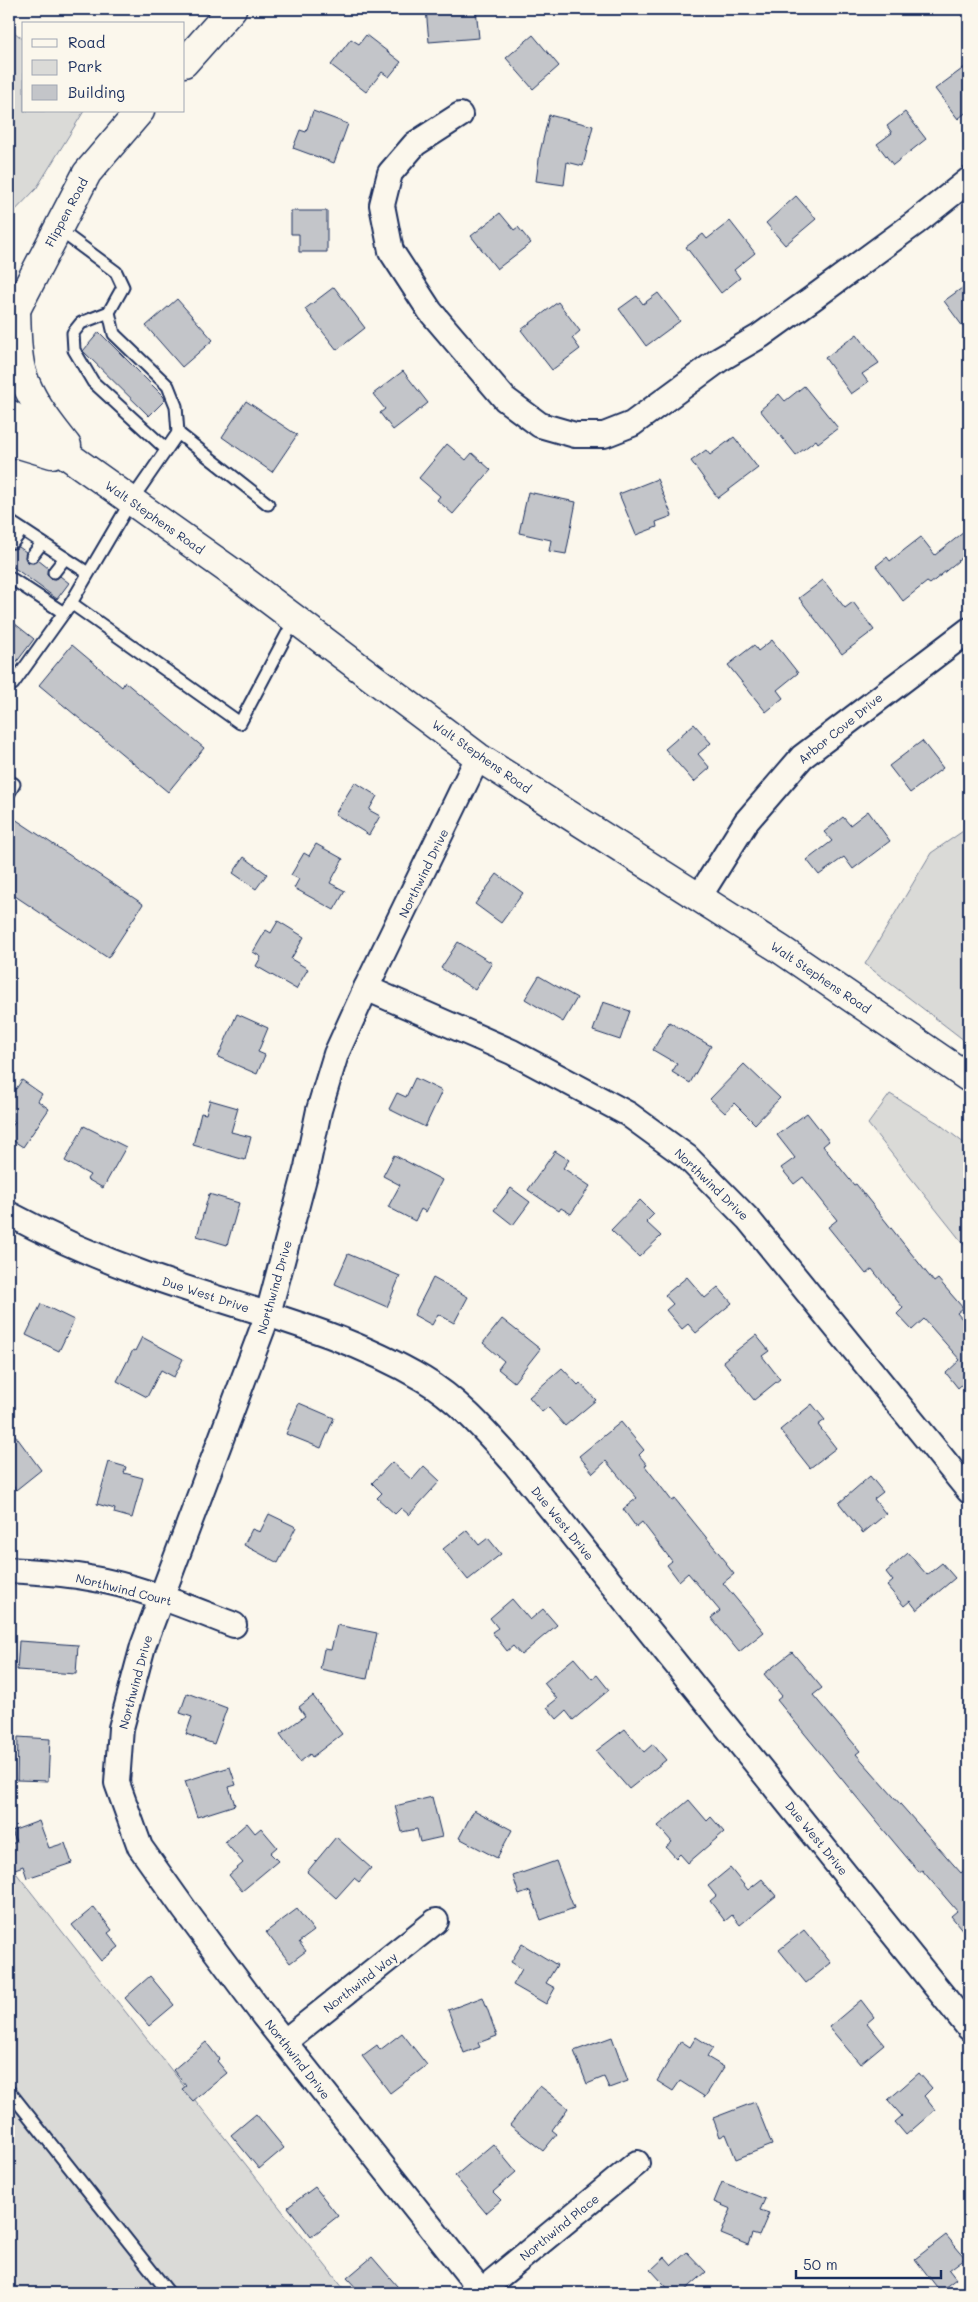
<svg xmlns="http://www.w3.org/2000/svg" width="978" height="2302" font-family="Mali,sans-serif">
  <rect width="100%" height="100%" fill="#fbf7ec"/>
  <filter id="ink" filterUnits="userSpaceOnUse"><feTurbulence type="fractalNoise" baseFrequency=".02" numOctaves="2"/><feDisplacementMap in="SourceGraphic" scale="10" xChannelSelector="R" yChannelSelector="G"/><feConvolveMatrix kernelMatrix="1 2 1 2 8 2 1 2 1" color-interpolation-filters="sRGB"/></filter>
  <g filter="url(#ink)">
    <!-- green -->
    <g fill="#dadad7" stroke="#7a849a">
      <polygon points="9,28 24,40 24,111 84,111 36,189 9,217"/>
      <polygon points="969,827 969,1044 865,964 931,853"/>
      <polygon points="890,1094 938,1123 969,1147 969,1251 868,1124"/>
      <polygon points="9,1864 347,2293 9,2293"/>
    </g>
    <!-- building -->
    <g fill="#c3c5c9" stroke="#1b2f5e">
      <polygon points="426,9 476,9 479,38 429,42"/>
      <polygon points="366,35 401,62 389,77 382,72 366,92 331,65 351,39 359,44"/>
      <polygon points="533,35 559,66 533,89 506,58"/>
      <polygon points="969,64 969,110 958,119 935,89"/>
      <polygon points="313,111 348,124 334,163 293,148 300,130 306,132"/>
      <polygon points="905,112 926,139 893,165 877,144 892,133 887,126"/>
      <polygon points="549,115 593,126 583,166 567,162 564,185 536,181 540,152"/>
      <polygon points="796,196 816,219 785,245 766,223"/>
      <polygon points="291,211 327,211 327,252 299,252 299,234 291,234"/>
      <polygon points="500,213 514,230 518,227 531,243 497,269 471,236"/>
      <polygon points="730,221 755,253 734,270 740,278 721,293 686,247 703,234 707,239"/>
      <polygon points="969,283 969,335 944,301"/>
      <polygon points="334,287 365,328 337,350 305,309"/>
      <polygon points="658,293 680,321 646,346 619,309 637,296 643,304"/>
      <polygon points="177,299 213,340 182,367 146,326"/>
      <polygon points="558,302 580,331 572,338 580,349 552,370 521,330"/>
      <polygon points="99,332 164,397 165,400 149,416 83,351"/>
      <polygon points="857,334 879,363 862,374 868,382 851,394 825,358"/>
      <polygon points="403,371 428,403 393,430 380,413 385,409 373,394"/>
      <polygon points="804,386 838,428 818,443 816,440 796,455 760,410 779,394 785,401"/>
      <polygon points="246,401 297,435 272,472 222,437"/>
      <polygon points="734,437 758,468 718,498 691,461 706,450 710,455"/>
      <polygon points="447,444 466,460 472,453 491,470 453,514 437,500 440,496 419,478"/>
      <polygon points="657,479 672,516 656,522 657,527 636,535 619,494"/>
      <polygon points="528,492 576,502 566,554 549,551 551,540 519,533"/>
      <polygon points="969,528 969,552 930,584 927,582 903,601 876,566 887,557 890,561 921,537 935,555"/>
      <polygon points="19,547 26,552 25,558 28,562 34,563 38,560 48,568 47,574 50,578 56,579 60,576 69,583 57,599 9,564 9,548 13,549"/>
      <polygon points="823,580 845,608 853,602 874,630 842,654 799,598"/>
      <polygon points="9,619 34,639 9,672"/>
      <polygon points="772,640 798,673 777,690 783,698 766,712 728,665 754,645 758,651"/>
      <polygon points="72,645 122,687 125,682 204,748 168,792 39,685"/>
      <polygon points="694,724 711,743 698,754 710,768 694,782 665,749"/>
      <polygon points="922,741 943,768 910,793 889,766"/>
      <polygon points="355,782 377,796 369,810 380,816 369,835 335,814"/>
      <polygon points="868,811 890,841 853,869 844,857 819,875 807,860 832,841 824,832 843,817 850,825"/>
      <polygon points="9,815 143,904 108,958 9,892"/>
      <polygon points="316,844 343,859 330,883 345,891 334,910 294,888 299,879 291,875 304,853 309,856"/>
      <polygon points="244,857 267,874 256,889 233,873"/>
      <polygon points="497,874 523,893 501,923 475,904"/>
      <polygon points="278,921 304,937 291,959 308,969 296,989 256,966 261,957 253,952 266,930 271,933"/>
      <polygon points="458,942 492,963 475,990 441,968"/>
      <polygon points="539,976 577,998 563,1022 525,999"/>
      <polygon points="603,1002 630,1011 620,1040 593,1031"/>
      <polygon points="237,1014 268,1028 258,1052 265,1055 257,1074 218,1057"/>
      <polygon points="669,1022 711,1046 690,1083 672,1072 677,1064 653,1050"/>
      <polygon points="744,1064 780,1098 755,1124 734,1103 725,1113 710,1099"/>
      <polygon points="415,1078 442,1091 425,1127 389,1109 397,1093 406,1097"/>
      <polygon points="22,1080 42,1094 38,1101 49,1109 23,1147 9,1138 9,1131 15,1122 9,1118 9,1084 16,1089"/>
      <polygon points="210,1100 238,1108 231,1132 251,1137 245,1160 193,1145 201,1113 206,1114"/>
      <polygon points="807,1113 829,1141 823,1146 845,1174 854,1185 856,1184 934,1282 938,1279 963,1308 957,1313 969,1327 969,1378 958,1388 946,1373 960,1360 924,1319 912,1330 897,1314 903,1308 872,1269 866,1274 828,1227 837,1220 803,1177 794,1184 781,1168 795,1158 777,1135"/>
      <polygon points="84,1126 126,1147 103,1188 87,1179 90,1175 65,1161"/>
      <polygon points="555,1151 569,1160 563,1168 590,1186 571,1214 561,1208 559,1211 528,1190"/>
      <polygon points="394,1155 442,1180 426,1212 421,1209 415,1221 388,1207 400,1185 383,1176"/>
      <polygon points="511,1188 530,1202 513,1225 494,1210"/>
      <polygon points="209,1194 239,1203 227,1245 197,1236"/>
      <polygon points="640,1200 654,1214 646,1222 661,1236 639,1257 611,1230"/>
      <polygon points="348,1254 400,1276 387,1307 335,1284"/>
      <polygon points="687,1277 705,1298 718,1287 732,1303 696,1333 688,1324 682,1329 666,1310 673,1304 665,1295"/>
      <polygon points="433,1278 468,1297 454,1323 438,1314 432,1325 414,1315"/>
      <polygon points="41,1304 74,1320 59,1351 26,1335"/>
      <polygon points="502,1319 540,1349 514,1382 498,1369 504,1361 483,1343"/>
      <polygon points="756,1335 769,1351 762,1356 780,1379 754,1400 723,1361"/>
      <polygon points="142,1337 183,1359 174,1377 161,1370 147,1397 117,1381 133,1350 135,1351"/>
      <polygon points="562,1368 578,1385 580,1383 596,1400 565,1426 548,1407 542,1412 529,1397"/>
      <polygon points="299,1403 334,1418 321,1448 286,1434"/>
      <polygon points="812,1404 825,1420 818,1425 836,1448 810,1468 780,1430"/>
      <polygon points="621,1422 644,1450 639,1455 647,1465 645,1466 672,1501 675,1499 727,1563 726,1564 734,1574 723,1583 764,1632 739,1652 711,1618 720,1611 688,1573 679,1581 667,1565 672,1561 642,1522 636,1527 623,1509 637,1498 606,1461 593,1473 579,1456"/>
      <polygon points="9,1427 41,1470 16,1490 9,1480"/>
      <polygon points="109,1462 126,1467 124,1473 143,1478 132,1518 114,1513 115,1509 97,1504"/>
      <polygon points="392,1462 412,1480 424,1466 440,1481 409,1515 401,1508 395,1514 377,1498 382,1493 372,1483"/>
      <polygon points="870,1476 883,1492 874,1499 886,1514 863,1533 839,1503"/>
      <polygon points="269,1514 296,1527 278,1563 244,1545 252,1529 260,1532"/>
      <polygon points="467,1530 479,1545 488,1538 501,1554 468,1580 443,1549"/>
      <polygon points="908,1553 927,1575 942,1563 955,1578 917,1610 910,1601 904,1606 887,1586 893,1581 886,1572"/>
      <polygon points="512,1599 530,1620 543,1609 557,1625 521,1655 513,1646 507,1651 492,1632 498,1628 490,1618"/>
      <polygon points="337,1625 377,1633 367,1679 320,1669 324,1649 331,1650"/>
      <polygon points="19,1641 78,1645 76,1674 17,1670"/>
      <polygon points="792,1652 822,1688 813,1695 860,1751 856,1754 961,1873 969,1866 969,1938 951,1916 957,1911 922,1870 919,1872 877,1822 777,1700 782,1696 764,1674"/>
      <polygon points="574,1658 592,1679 597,1675 609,1690 573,1720 566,1711 557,1719 547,1707 557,1699 544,1683"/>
      <polygon points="187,1693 227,1708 214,1744 186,1734 192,1717 180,1713"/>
      <polygon points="313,1696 342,1734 312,1757 310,1754 300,1762 280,1734 305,1716 299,1707"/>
      <polygon points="625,1729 644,1752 653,1744 666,1760 629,1789 596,1751"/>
      <polygon points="18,1737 50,1739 48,1781 17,1780"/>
      <polygon points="230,1767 236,1785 229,1787 235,1805 197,1817 185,1781"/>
      <polygon points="432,1797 442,1837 420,1842 417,1829 402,1832 395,1806"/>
      <polygon points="689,1800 707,1821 711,1817 724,1832 688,1863 680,1854 676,1858 666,1847 672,1842 658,1826"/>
      <polygon points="474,1810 512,1830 497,1858 459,1838"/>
      <polygon points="39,1821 49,1848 65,1843 72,1863 27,1878 23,1866 15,1869 9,1851 9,1845 16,1842 12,1831"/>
      <polygon points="247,1823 255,1833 261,1828 277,1847 270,1853 278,1861 242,1891 229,1875 243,1863 225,1842"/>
      <polygon points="336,1837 371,1868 359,1882 354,1878 336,1898 307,1872"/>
      <polygon points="556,1861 574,1908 541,1920 530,1891 519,1895 513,1876"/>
      <polygon points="730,1868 748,1890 762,1879 776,1896 740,1925 732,1915 725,1921 710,1901 716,1896 708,1886"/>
      <polygon points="94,1907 112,1930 108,1933 119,1947 101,1961 72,1925"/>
      <polygon points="297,1909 314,1931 299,1942 306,1951 290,1963 266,1932"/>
      <polygon points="804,1930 831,1963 806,1983 779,1950"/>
      <polygon points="522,1944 557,1965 546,1983 555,1988 546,2004 513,1985 522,1969 511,1962"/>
      <polygon points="150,1976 174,2005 149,2026 125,1998"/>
      <polygon points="483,1997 497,2036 478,2043 480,2047 464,2053 448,2010"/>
      <polygon points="861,2000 874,2017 867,2023 884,2044 860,2064 829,2027"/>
      <polygon points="402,2033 427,2065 390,2093 362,2056 377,2045 380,2050"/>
      <polygon points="612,2037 628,2081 609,2088 604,2077 587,2084 574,2051"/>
      <polygon points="696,2037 713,2048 707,2057 724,2067 705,2097 680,2081 673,2091 657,2081 681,2041 690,2047"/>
      <polygon points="206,2042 219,2059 217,2061 227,2073 193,2101 182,2089 186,2086 173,2070"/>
      <polygon points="919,2073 932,2088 924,2096 935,2110 906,2135 895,2122 902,2116 888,2100"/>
      <polygon points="540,2086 568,2108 552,2130 557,2134 543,2151 510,2125"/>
      <polygon points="755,2102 772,2145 736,2159 726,2134 720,2137 713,2118"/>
      <polygon points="256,2114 284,2148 259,2169 231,2135"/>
      <polygon points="493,2144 516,2172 493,2192 501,2200 486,2213 455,2176"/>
      <polygon points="722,2182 765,2199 760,2210 769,2213 759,2236 752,2234 748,2245 721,2234 731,2209 714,2202"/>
      <polygon points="315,2187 338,2216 311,2237 288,2207"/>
      <polygon points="946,2235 965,2258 949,2270 956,2279 940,2291 915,2259"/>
      <polygon points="687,2252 706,2272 682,2293 672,2293 651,2270 665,2257 672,2265"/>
      <polygon points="372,2257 403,2293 361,2293 347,2278"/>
    </g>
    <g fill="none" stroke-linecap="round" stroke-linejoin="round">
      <defs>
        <g id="lane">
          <polyline points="58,229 116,272 123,287 109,312 114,334 168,386 176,406 178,433"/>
          <polyline points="109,312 81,323 73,333 74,350 93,382 166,449"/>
          <polyline points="9,521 88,573"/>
          <polyline points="13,542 22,530"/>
          <polyline points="32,556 42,543"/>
          <polyline points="54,572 65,558"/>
          <polyline points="9,577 64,613"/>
          <polyline points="71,603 131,501 178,433 268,504"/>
          <polyline points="9,681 13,684 71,603 240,723 295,619"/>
          <polyline points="9,781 14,784 9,793"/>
          <polyline points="9,2091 169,2293"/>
        </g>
        <g id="street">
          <polyline points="460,115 415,144 390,173 382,205 391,251 430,311 505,399 540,425 575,435 604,435 632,424 719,360 760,336 813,298 915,223 969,180"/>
          <polyline points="478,757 366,988 336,1054 319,1110 307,1167 268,1314 143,1646 121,1728 117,1783 140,1847 184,1909 263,2015 483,2293"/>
          <polyline points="699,897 746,822 802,757 969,630"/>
          <polyline points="366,988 512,1052 628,1114 687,1157 748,1219 969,1491"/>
          <path d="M9 1214C52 1237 97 1257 144 1274 237 1308 337 1328 423 1379 459 1400 487 1433 515 1464L969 2028"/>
          <path d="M9 1570C36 1572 62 1573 89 1578 139 1586 187 1607 234 1625"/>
          <polyline points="284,2042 436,1921"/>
          <polyline points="481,2291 637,2163"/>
        </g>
        <g id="secondary">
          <polyline points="184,63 232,9"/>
          <path d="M16 310C17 331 16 353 22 373 30 400 50 424 67 446"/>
          <polyline points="9,323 87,173 140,111"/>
          <polyline points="9,414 243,580 478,757 780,949 969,1078"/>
          <polyline points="9,445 19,444 52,454"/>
        </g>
      </defs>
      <!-- lane casing -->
      <use href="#lane" stroke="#1b2f5e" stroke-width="15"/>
      <!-- street casing -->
      <use href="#street" stroke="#1b2f5e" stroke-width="28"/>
      <!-- secondary casing -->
      <use href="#secondary" stroke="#1b2f5e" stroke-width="31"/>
      <!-- lane -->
      <use href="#lane" stroke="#fbf7ec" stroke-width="11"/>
      <!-- street -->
      <use href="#street" stroke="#fbf7ec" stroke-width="24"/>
      <!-- secondary -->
      <use href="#secondary" stroke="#fbf7ec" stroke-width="28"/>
    </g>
  </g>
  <g text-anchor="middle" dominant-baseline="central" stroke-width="5" stroke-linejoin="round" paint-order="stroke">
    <!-- street labels -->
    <g font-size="12" fill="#1b2f5e" stroke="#fbf7ec">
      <text transform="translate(66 212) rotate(-62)">Flippen Road</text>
      <text transform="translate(155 517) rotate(35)">Walt Stephens Road</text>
      <text transform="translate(840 728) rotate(-39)">Arbor Cove Drive</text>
      <text transform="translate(482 756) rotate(35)">Walt Stephens Road</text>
      <text transform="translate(423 873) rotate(-64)">Northwind Drive</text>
      <text transform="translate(821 977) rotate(34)">Walt Stephens Road</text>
      <text transform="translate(712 1184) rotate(44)">Northwind Drive</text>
      <text transform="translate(274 1287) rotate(-74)">Northwind Drive</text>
      <text transform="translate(206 1294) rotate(18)">Due West Drive</text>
      <text transform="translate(563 1523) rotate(51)">Due West Drive</text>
      <text transform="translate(124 1589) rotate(14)">Northwind Court</text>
      <text transform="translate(135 1682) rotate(-75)">Northwind Drive</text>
      <text transform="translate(817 1838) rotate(51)">Due West Drive</text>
      <text transform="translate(360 1982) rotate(-38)">Northwind Way</text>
      <text transform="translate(298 2059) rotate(52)">Northwind Drive</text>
      <text transform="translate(559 2227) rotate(-39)">Northwind Place</text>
    </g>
  </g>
  <!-- margin -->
  <rect width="978" height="2302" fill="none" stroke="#fbf7ec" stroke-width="30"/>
  <rect x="15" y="15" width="948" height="2272" fill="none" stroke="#1b2f5e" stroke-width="2" filter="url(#ink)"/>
  <!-- legend -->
  <rect x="22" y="22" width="162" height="90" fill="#fbf7ec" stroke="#a1a7b3"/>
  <rect x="32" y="39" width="25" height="8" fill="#fbf7ec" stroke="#a1a7b3"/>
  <text x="68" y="48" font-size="15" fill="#1b2f5e">Road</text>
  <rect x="32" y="60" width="25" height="15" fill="#dadad7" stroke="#a1a7b3"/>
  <text x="68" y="72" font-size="15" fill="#1b2f5e">Park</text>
  <rect x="32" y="85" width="25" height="15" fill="#c3c5c9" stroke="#a1a7b3"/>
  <text x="68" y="98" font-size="15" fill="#1b2f5e">Building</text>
  <!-- scale -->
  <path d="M796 2270v8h145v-8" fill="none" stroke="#1b2f5e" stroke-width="2.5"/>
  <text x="803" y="2270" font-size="15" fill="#1b2f5e" stroke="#fbf7ec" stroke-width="4" paint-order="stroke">50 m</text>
</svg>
